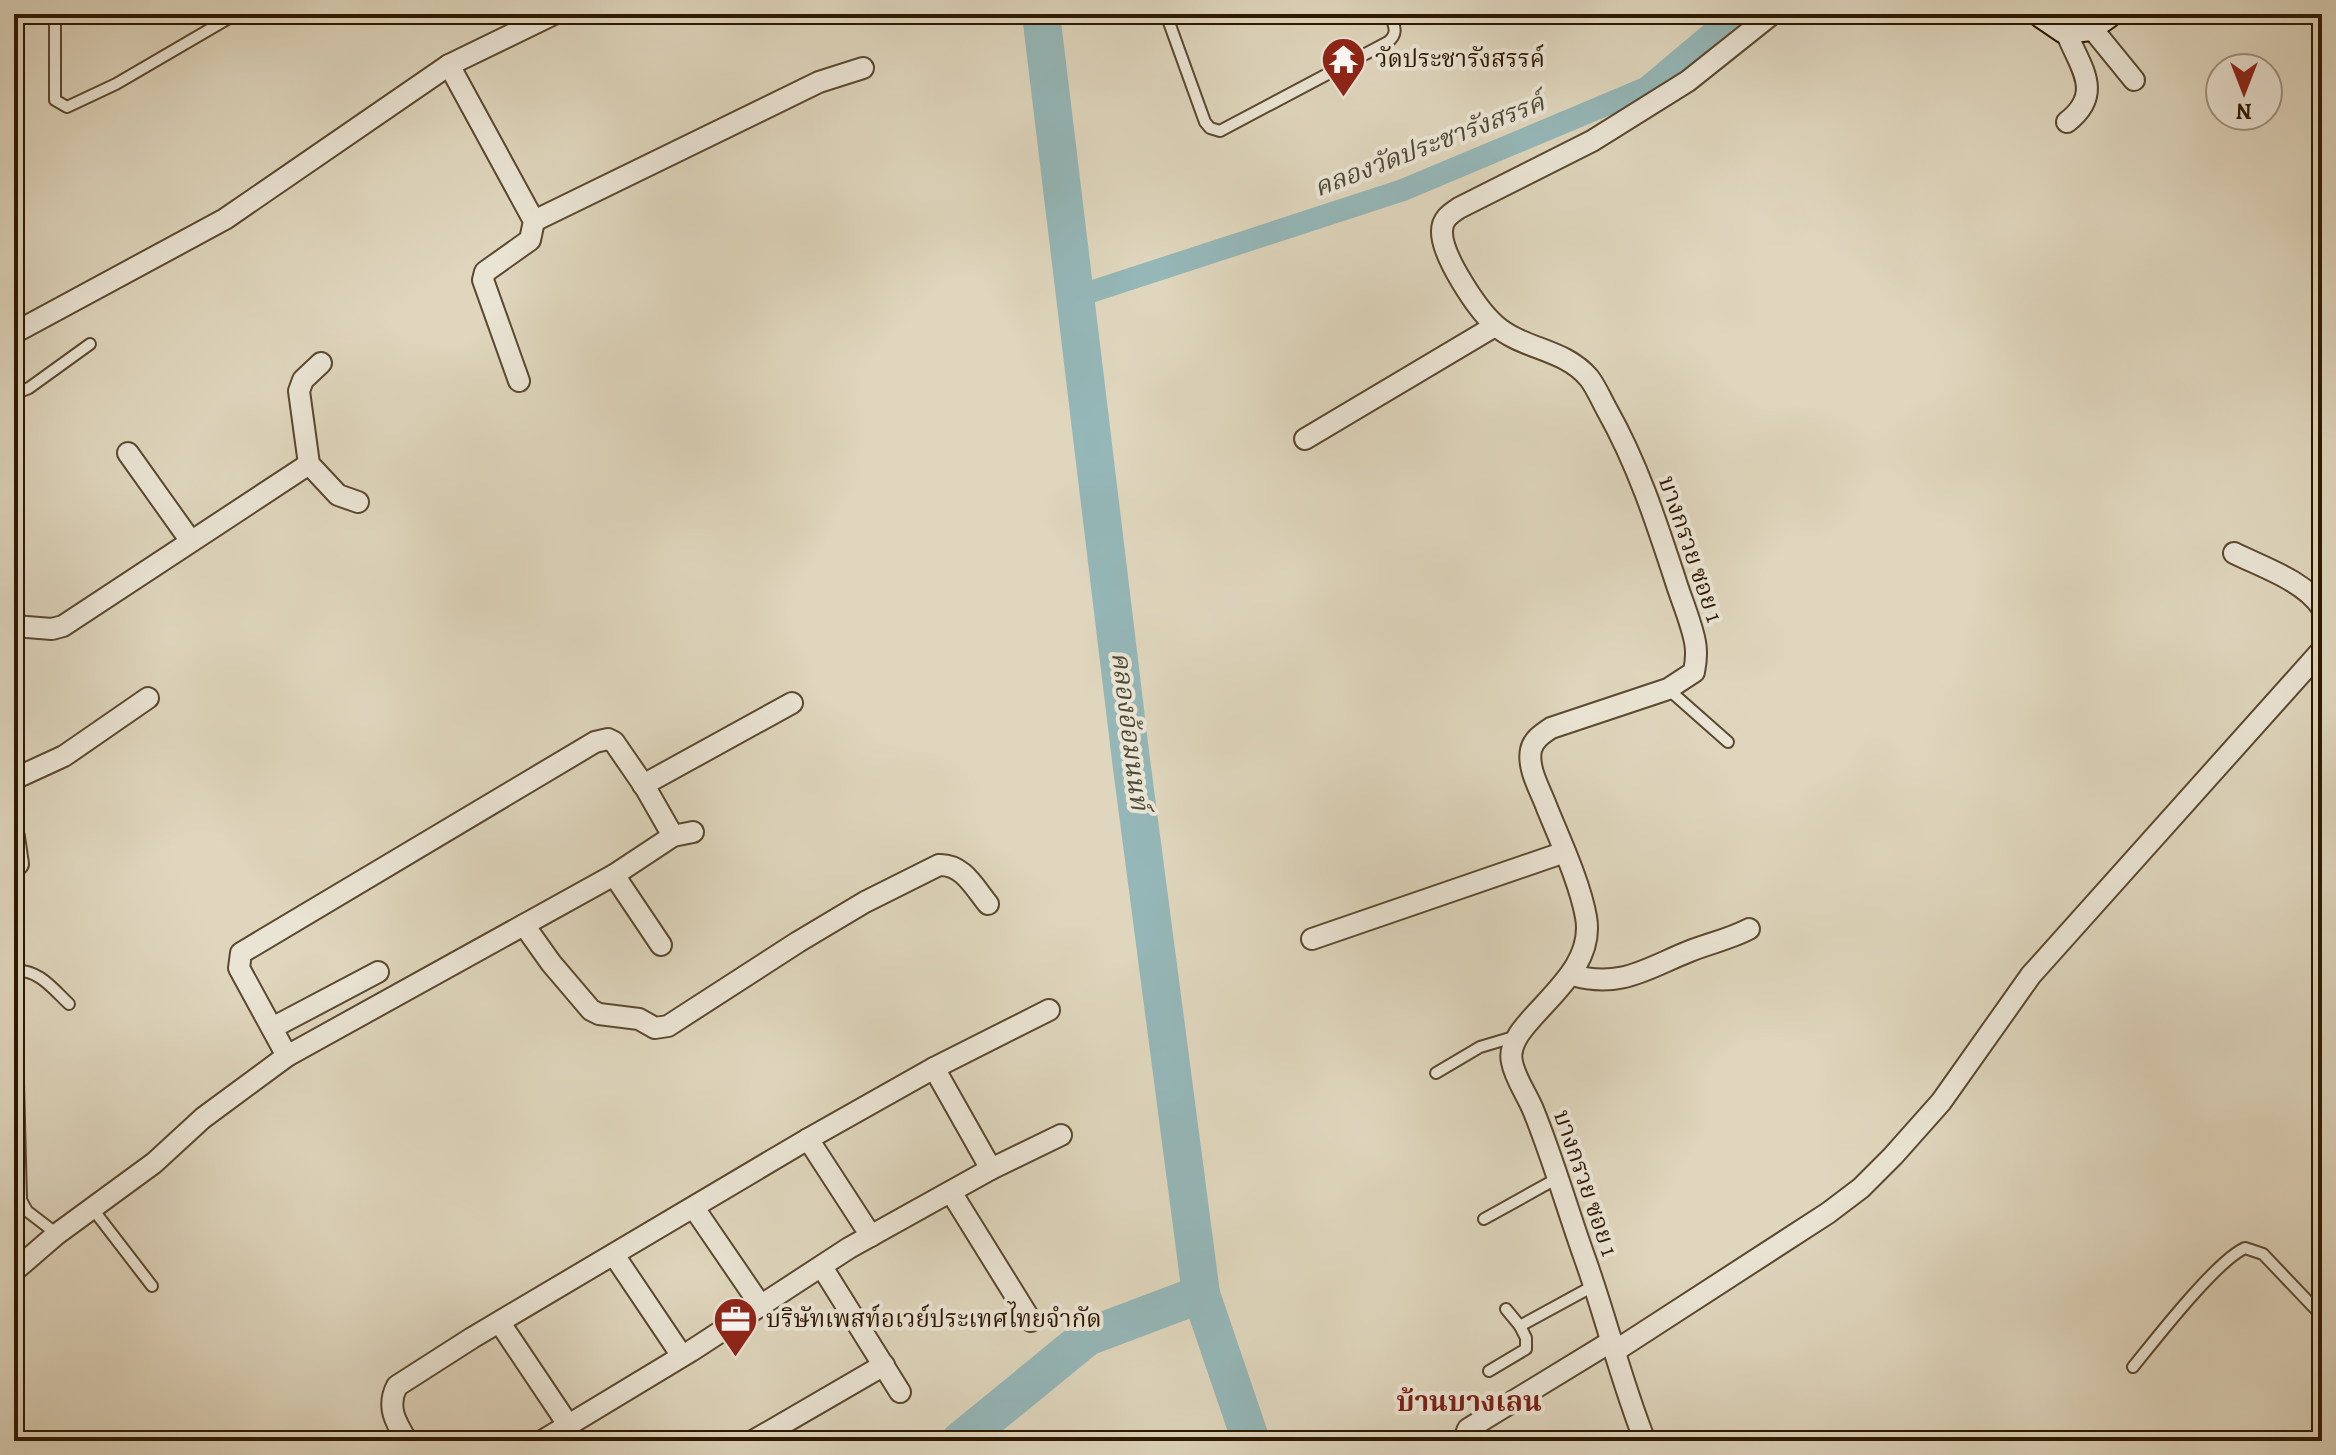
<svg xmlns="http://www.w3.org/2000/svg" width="2336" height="1455" font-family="Alegreya,'Noto Serif Thai',serif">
  <rect width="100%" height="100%" fill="#dfd6bd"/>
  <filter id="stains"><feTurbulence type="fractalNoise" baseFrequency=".0025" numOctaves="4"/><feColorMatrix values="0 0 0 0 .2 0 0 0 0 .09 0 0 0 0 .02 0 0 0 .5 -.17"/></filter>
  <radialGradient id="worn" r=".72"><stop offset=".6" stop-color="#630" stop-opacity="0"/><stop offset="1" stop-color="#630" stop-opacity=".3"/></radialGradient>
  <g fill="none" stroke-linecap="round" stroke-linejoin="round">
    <!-- canal -->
    <polyline stroke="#95b7b8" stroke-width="22" points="1075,297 1403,190 1646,88 1734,14"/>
    <!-- river -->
    <g stroke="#95b7b8" stroke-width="38">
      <polyline points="1041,14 1131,760 1201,1294 1251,1441"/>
      <polyline points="960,1441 1087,1337 1201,1294"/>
    </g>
    <defs>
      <g id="lane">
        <polyline points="55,14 55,100 67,107 116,84 236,14"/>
        <path d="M1166 14 1205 122 1210 128 1220 131 1388 42C1399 33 1394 26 1390 14"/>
        <polyline points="14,394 29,388 90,344"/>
        <polyline points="1668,689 1728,742"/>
        <path d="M14 971C38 968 54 990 69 1004"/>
        <polyline points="14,1060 18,1083 21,1200 27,1211 57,1234"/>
        <polyline points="1436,1073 1480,1047 1517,1036"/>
        <polyline points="92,1208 152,1286"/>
        <polyline points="1484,1219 1556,1179"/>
        <polyline points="1506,1309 1520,1326 1595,1285"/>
        <path d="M2133 1367C2155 1340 2216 1261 2245 1248L2263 1254 2322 1316"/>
        <polyline points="1489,1371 1526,1349 1526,1338 1520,1326"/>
      </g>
      <g id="street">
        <polyline points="2090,26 2134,80"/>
        <path d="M2065 29C2078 65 2106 92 2067 122"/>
        <polyline points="449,65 534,221 530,240 485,272 483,280 519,381"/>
        <polyline points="534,221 819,82 863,68"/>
        <polyline points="14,333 225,219 449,65 554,14"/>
        <polyline points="321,363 303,380 299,391 309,464 338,495 358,502"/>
        <polyline points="1305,439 1495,326"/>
        <polyline points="128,453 190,540"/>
        <path d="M2234 553C2262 567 2305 581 2322 608"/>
        <polyline points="14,626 52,629 63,626 309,464"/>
        <polyline points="14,779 64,756 148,698"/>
        <polyline points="643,785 792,703"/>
        <polyline points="14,837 18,864"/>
        <polyline points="614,875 661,945"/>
        <path d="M524 925 551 963 591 1010 599 1014 639 1019 655 1028 668 1026 798 942 865 902 939 865C963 864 974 887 988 904"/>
        <polyline points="1312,939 1565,852"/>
        <path d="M1572 975C1621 989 1647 968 1690 951 1710 943 1730 939 1749 929"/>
        <polyline points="272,1028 378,972"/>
        <polyline points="287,1056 239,968 241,953 595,742 608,739 614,742 645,787 673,836"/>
        <polyline points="934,1068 991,1169"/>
        <polyline points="808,1139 871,1236"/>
        <polyline points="951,1192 1031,1321"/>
        <polyline points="694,1208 761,1306"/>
        <polyline points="614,1255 682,1356"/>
        <polyline points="822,1267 900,1392"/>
        <polyline points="14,1271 57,1234 154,1163 203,1118 287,1056 614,875 673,836 693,832"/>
        <polyline points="500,1323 569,1426"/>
        <polyline points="1615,1351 1828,1213 1861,1188 1893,1156 1941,1102 2031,975 2322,650"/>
        <path d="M407 1441C396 1423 386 1407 397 1386L472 1338 808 1139 934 1068 1049 1010"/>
        <polyline points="542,1441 691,1351 849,1248 991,1169 1061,1135"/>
        <polyline points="753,1441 884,1365"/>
        <polyline points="1468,1441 1466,1434 1468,1429 1612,1341"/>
        <path d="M1645 1441C1621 1381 1606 1317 1584 1256 1567 1208 1553 1159 1534 1112 1528 1096 1515 1079 1512 1062 1502 1021 1598 983 1586 917 1580 883 1560 840 1547 808 1541 791 1527 769 1531 750 1533 740 1542 734 1551 728L1668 689 1694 672C1696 662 1697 652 1695 642 1691 621 1681 599 1675 579 1656 521 1637 463 1607 410 1601 399 1596 387 1589 378 1564 348 1523 350 1495 325 1477 309 1441 255 1442 231 1442 219 1450 214 1459 208L1592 141 1688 81 1772 14"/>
      </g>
      <polyline id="secondary" points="2043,14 2065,29 2090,26 2107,14"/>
    </defs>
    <!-- lane casing -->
    <use href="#lane" stroke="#5a482f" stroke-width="14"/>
    <!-- street casing -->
    <use href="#street" stroke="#5a482f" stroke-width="24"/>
    <!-- secondary casing -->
    <use href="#secondary" stroke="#2e1800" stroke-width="32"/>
    <!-- lane -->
    <use href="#lane" stroke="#eae4d4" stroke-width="10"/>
    <!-- street -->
    <use href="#street" stroke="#eae4d4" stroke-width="20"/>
    <!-- secondary -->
    <use href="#secondary" stroke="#eae4d4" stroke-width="28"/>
  </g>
  <!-- icons -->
  <defs>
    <symbol id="temple-pin" viewBox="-11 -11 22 30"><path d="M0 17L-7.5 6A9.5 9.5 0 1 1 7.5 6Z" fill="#8f2418" stroke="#eae4d4"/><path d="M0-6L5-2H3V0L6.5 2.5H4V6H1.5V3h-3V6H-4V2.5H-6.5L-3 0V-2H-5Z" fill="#fff"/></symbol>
    <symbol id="office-pin" viewBox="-11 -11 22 30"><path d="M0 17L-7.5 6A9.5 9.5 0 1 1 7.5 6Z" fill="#8f2418" stroke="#eae4d4"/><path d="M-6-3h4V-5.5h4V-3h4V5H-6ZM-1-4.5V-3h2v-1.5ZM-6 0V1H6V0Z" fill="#fff"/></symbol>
  </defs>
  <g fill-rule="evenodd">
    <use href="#temple-pin" x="1318" y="34" width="51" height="69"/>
    <use href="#office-pin" x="710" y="1294" width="51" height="69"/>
  </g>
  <g text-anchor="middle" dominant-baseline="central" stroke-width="8" stroke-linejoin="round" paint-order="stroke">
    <!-- poi labels -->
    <g font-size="24" fill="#2e1800" stroke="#eae4d4" text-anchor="start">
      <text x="1375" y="59">วัดประชารังสรรค์</text>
      <text x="766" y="1319">บริษัทเพสท์อเวย์ประเทศไทยจำกัด</text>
    </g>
    <!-- street labels -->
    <g font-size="24" fill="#2e1800" stroke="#eae4d4">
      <text transform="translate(1691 549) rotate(71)">บางกรวย ซอย 1</text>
      <text transform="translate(1586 1183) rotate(71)">บางกรวย ซอย 1</text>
    </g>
    <!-- water labels -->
    <g font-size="26" font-style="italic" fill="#4d4837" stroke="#eae4d4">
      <text transform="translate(1429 145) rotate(-21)">คลองวัดประชารังสรรค์</text>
      <text transform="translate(1130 731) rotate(83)">คลองอ้อมนนท์</text>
    </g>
    <!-- quarter labels -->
    <g font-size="28" font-weight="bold" fill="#7a1f14" stroke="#eae4d4">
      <text x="1469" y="1402">บ้านบางเลน</text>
    </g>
  </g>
  <!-- margin -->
  <rect width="2336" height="1455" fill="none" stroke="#dfd6bd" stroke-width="48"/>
  <rect x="16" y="16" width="2304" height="1423" fill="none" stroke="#2e1800" stroke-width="4"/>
  <rect x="24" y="24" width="2288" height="1407" fill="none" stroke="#2e1800" stroke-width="2"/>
  <!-- north arrow -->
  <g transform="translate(2244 92) rotate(180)"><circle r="38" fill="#eae4d4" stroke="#9f927f" stroke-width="2"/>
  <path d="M0-6L14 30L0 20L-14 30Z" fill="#8f2418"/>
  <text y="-12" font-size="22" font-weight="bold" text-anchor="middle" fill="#2e1800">N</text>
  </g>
  <rect width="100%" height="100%" filter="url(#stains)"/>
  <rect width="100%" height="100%" fill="url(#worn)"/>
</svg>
